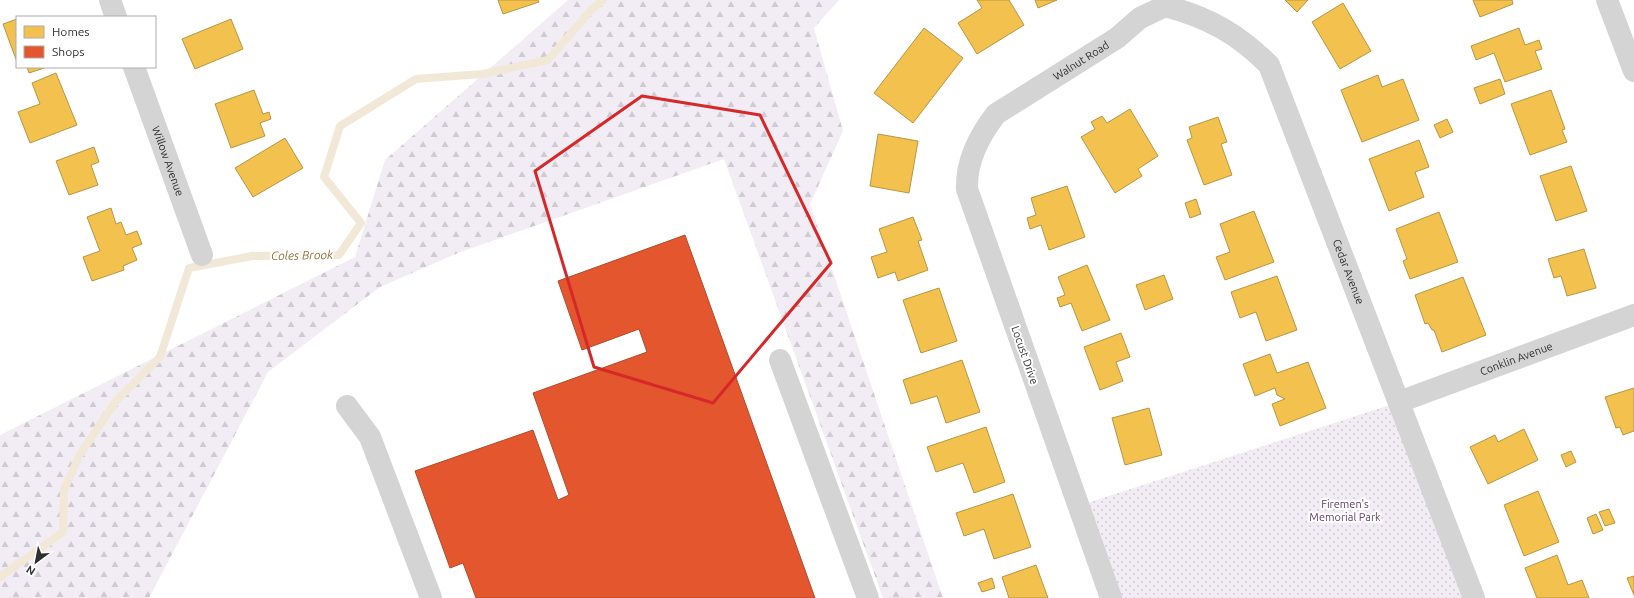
<svg xmlns="http://www.w3.org/2000/svg" width="1634" height="598" font-family="Ubuntu,sans-serif">
  <defs>
    <pattern id="forest-firs" width="22" height="20" patternUnits="userSpaceOnUse"><rect width="22" height="20" fill="#f2ecf5"/><path d="M5 1l3.5 6h-7zM16 11l3.5 6h-7z" fill="#d0cbd2"/></pattern>
    <pattern id="park-dots" width="8" height="8" patternUnits="userSpaceOnUse"><rect width="8" height="8" fill="#f2ecf5"/><path d="M2 2h.1M6 6h.1" fill="none" stroke="#d0cbd2" stroke-width="1.8" stroke-linecap="round"/></pattern>
  </defs>
  <rect width="100%" height="100%" fill="#fff"/>
  <!-- forest -->
  <polygon fill="url(#forest-firs)" points="568,0 839,0 814,28 843,131 810,204 943,598 883,598 724,159 458,253 380,287 268,372 149,598 0,598 0,435 355,257 385,160"/>
  <!-- park -->
  <polygon fill="url(#park-dots)" points="1399,402 1474,598 1111,598 1078,506"/>
  <!-- homes -->
  <g fill="#f2c14e" stroke="#b89545">
    <polygon points="498,0 538,0 539,2 503,14"/>
    <polygon points="977,0 1009,0 1024,25 977,54 958,23 982,8"/>
    <polygon points="1035,0 1057,0 1038,8"/>
    <polygon points="1285,0 1308,0 1297,12"/>
    <polygon points="1473,0 1512,0 1513,4 1480,17"/>
    <polygon points="1343,3 1371,51 1340,69 1312,22"/>
    <polygon points="17,19 17,62 3,24"/>
    <polygon points="231,19 243,49 195,69 182,39"/>
    <polygon points="924,28 963,58 913,123 874,93"/>
    <polygon points="1519,28 1525,45 1539,40 1542,49 1535,51 1542,69 1505,82 1494,53 1476,60 1471,46"/>
    <polygon points="27,67 47,67 29,73"/>
    <polygon points="56,73 77,125 30,143 18,112 40,104 32,83"/>
    <polygon points="1378,75 1382,87 1403,79 1419,120 1362,142 1341,90"/>
    <polygon points="1500,79 1505,94 1480,104 1474,88"/>
    <polygon points="254,90 263,114 269,112 271,119 260,123 265,136 231,148 215,104"/>
    <polygon points="1551,90 1565,129 1562,130 1567,142 1530,155 1511,104"/>
    <polygon points="1130,109 1158,156 1138,169 1142,176 1115,193 1081,137 1095,129 1091,122 1102,116 1107,123"/>
    <polygon points="1218,117 1227,142 1221,144 1232,175 1204,185 1187,140 1192,138 1189,127"/>
    <polygon points="1447,119 1453,132 1440,138 1434,125"/>
    <polygon points="878,134 918,141 909,193 870,186"/>
    <polygon points="285,138 303,168 253,197 235,168"/>
    <polygon points="1419,140 1429,167 1415,172 1424,197 1389,211 1369,159"/>
    <polygon points="94,147 99,162 91,165 98,185 69,195 56,161"/>
    <polygon points="1571,166 1587,211 1556,221 1540,176"/>
    <polygon points="1067,186 1085,237 1049,250 1041,225 1030,229 1027,218 1036,215 1031,198"/>
    <polygon points="1196,199 1201,214 1190,218 1185,203"/>
    <polygon points="111,208 116,224 121,222 126,235 137,231 142,244 132,248 137,260 123,266 124,270 92,281 83,257 100,251 87,217"/>
    <polygon points="1254,211 1274,262 1225,280 1216,257 1230,252 1220,224"/>
    <polygon points="1439,212 1458,262 1410,279 1403,261 1407,259 1396,229"/>
    <polygon points="913,217 922,240 918,241 928,270 898,281 895,272 878,278 871,257 887,252 879,229"/>
    <polygon points="1584,249 1596,288 1567,296 1561,276 1554,278 1548,259"/>
    <polygon points="1087,265 1110,320 1082,331 1071,303 1060,307 1057,298 1065,295 1058,277"/>
    <polygon points="1164,275 1173,299 1145,310 1136,285"/>
    <polygon points="1277,276 1297,330 1266,341 1256,312 1240,318 1231,292"/>
    <polygon points="1463,277 1486,335 1442,352 1434,330 1432,330 1428,323 1425,324 1415,295"/>
    <polygon points="939,288 957,341 921,353 903,300"/>
    <polygon points="1121,333 1130,357 1116,362 1123,381 1100,390 1084,347"/>
    <polygon points="1270,354 1277,373 1308,362 1326,408 1280,426 1272,404 1285,399 1277,395 1275,388 1255,396 1243,364"/>
    <polygon points="962,360 980,412 946,423 937,396 911,404 903,380"/>
    <polygon points="1634,388 1634,431 1623,435 1620,427 1616,428 1605,397"/>
    <polygon points="1149,408 1162,455 1125,465 1112,418"/>
    <polygon points="986,427 1005,482 974,493 963,463 936,472 927,447"/>
    <polygon points="1524,429 1538,460 1488,484 1470,447 1495,435 1498,442"/>
    <polygon points="1571,451 1576,462 1566,467 1561,455"/>
    <polygon points="1538,491 1559,542 1524,556 1504,505"/>
    <polygon points="1013,494 1031,547 994,559 984,529 964,536 956,513"/>
    <polygon points="1609,509 1615,523 1605,526 1599,512"/>
    <polygon points="1596,514 1603,530 1593,534 1587,518"/>
    <polygon points="1557,555 1568,585 1582,580 1589,598 1537,598 1525,568"/>
    <polygon points="1036,565 1048,598 1009,598 1002,577"/>
    <polygon points="1634,576 1634,595 1627,578"/>
    <polygon points="992,578 995,588 982,592 978,583"/>
  </g>
  <!-- shops -->
  <polygon fill="#e4572e" stroke="#ae4b2e" points="685,235 815,598 476,598 463,563 450,568 415,471 533,430 558,500 569,495 533,393 647,352 639,329 582,350 558,281"/>
  <g fill="none" stroke-linecap="round" stroke-linejoin="round">
    <!-- stream -->
    <polyline stroke="#f2e8d8" stroke-width="8" points="0,577 63,532 64,490 79,456 116,401 160,357 189,268 252,256 339,255 361,223 324,177 340,126 416,79 482,74 548,60 591,10 603,0"/>
    <!-- minor -->
    <g stroke="#d4d4d4" stroke-width="22">
      <polyline points="110,0 116,17"/>
      <path id="s1" d="M1163 0 1165 6C1208 17 1238 34 1269 65L1474 598"/>
      <polyline points="1607,0 1634,71"/>
      <path id="s2" d="M134 67 202 255"/>
      <polyline points="780,360 868,598"/>
      <path id="s3" d="M1399 402 1634 315"/>
      <polyline points="347,406 370,437 431,598"/>
      <path id="s4" d="M1111 598 967 189C966 161 979 136 996 114L1117 38 1140 18 1165 6"/>
    </g>
  </g>
  <!-- marked area -->
  <path fill="none" stroke="#d62828" stroke-width="3" stroke-linejoin="round" d="M642 96 760 115 831 263 713 403 594 367 535 171Z"/>
  <g text-anchor="middle" dominant-baseline="central" stroke-width="4" stroke-linejoin="round" paint-order="stroke">
    <!-- street labels -->
    <g font-size="11" fill="#2f2f2f" stroke="#fff">
      <text stroke="none"><textPath href="#s4" startOffset="616">Walnut Road</textPath></text>
      <text stroke="none"><textPath href="#s2" startOffset="100">Willow Avenue</textPath></text>
      <text stroke="none"><textPath href="#s1" startOffset="349">Cedar Avenue</textPath></text>
      <text transform="translate(1025 355) rotate(71)">Locust Drive</text>
      <text stroke="none"><textPath href="#s3" startOffset="125">Conklin Avenue</textPath></text>
    </g>
    <!-- park labels -->
    <g font-size="11" fill="#5f3b6b" stroke="#fff">
      <text x="1345" y="504">Firemen's<tspan x="1345" dy="13">Memorial Park</tspan></text>
    </g>
    <!-- water labels -->
    <g font-size="12" font-style="italic" fill="#916f3c" stroke="#fff">
      <text transform="translate(302 255) rotate(-1)">Coles Brook</text>
    </g>
  </g>
  <!-- legend -->
  <rect x="16" y="16" width="140" height="52" fill="#ffffff" stroke="#acacac"/>
  <rect x="24" y="26" width="20" height="12" fill="#f2c14e" stroke="#acacac"/>
  <text x="52" y="36" font-size="12" fill="#2f2f2f">Homes</text>
  <rect x="24" y="46" width="20" height="12" fill="#e4572e" stroke="#acacac"/>
  <text x="52" y="56" font-size="12" fill="#2f2f2f">Shops</text>
  <!-- north arrow -->
  <g transform="translate(36 562) rotate(212)" stroke="#ffffff" stroke-width="3" paint-order="stroke">
  <path d="M0-3L7 15L0 10L-7 15Z" fill="#2f2f2f"/>
  <text y="-6" font-size="11" font-weight="bold" text-anchor="middle" fill="#2f2f2f">N</text>
  </g>
</svg>
